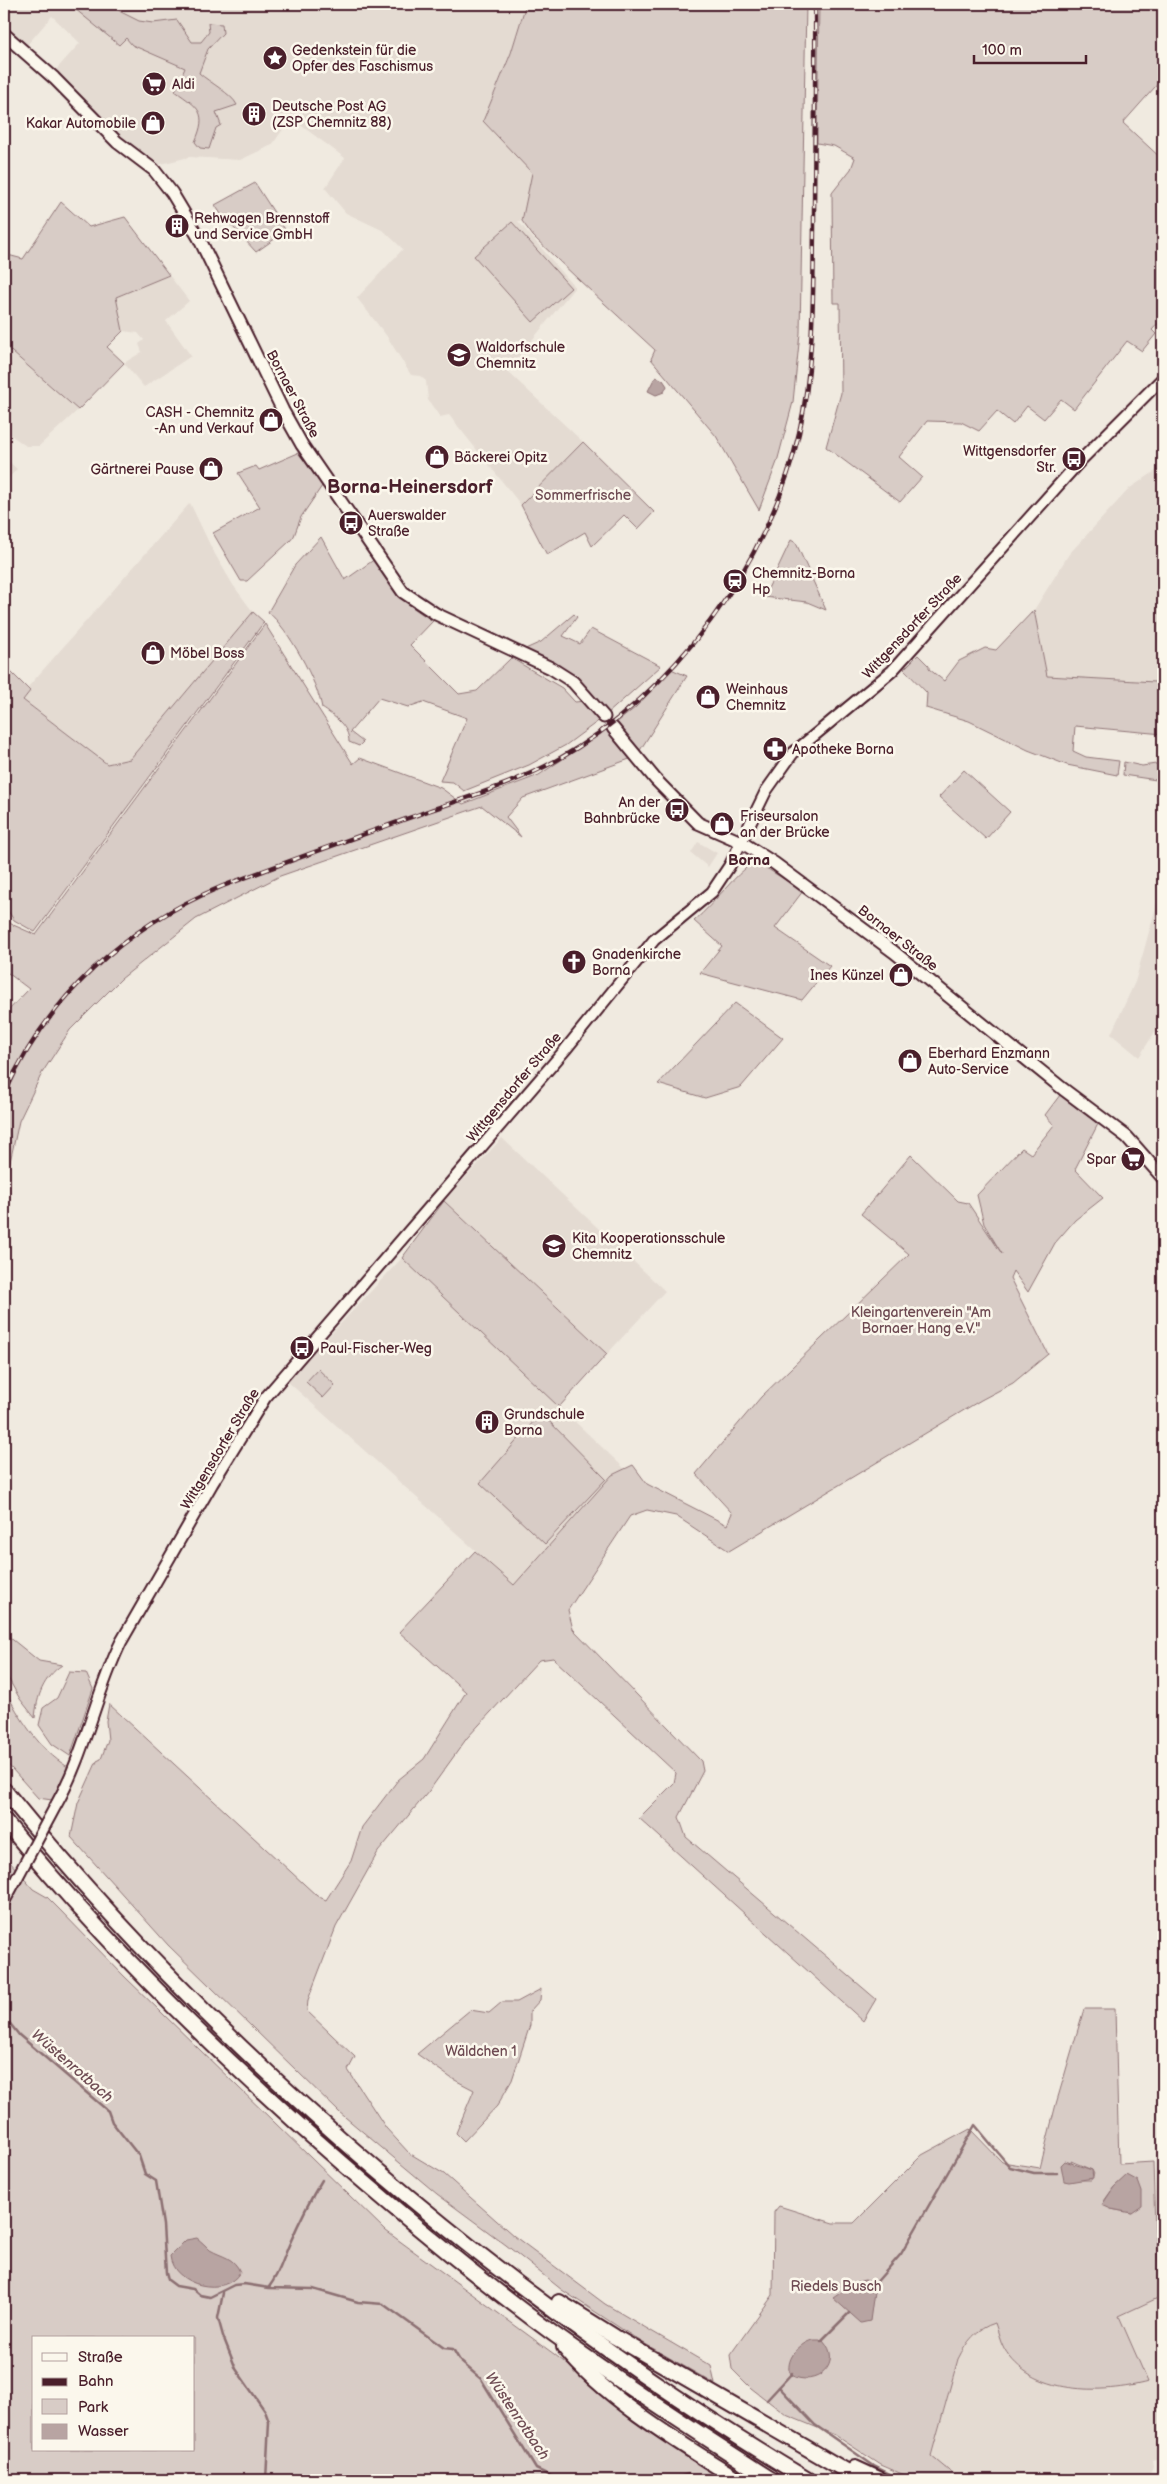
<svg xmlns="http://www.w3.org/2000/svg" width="1167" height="2484" font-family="'Balsamiq Sans',sans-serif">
  <rect width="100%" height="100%" fill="#f0eae0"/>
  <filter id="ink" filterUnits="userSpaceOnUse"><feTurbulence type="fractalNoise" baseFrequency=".02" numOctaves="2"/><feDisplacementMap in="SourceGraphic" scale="10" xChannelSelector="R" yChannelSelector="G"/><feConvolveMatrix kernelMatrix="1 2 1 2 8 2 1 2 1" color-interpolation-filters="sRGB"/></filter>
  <g filter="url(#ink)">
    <!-- built -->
    <g fill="#e4dbd2">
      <polygon points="16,4 526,4 511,53 483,121 533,173 522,221 518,221 575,287 507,371 583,442 521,505 449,415 440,417 428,400 426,381 420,376 411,375 386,335 357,298 403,249 384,231 346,213 325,188 345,158 291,118 272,145 240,160 189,157 153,166 122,136 52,74 80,43 52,16 27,45 4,25 4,17"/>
      <polygon points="169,275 189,301 166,321 191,356 144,387 124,363 142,352 139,344 144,340 138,333 123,331 115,297"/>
      <polygon points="4,345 78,410 39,446 26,446 4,430"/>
      <polygon points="4,457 17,469 4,483"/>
      <polygon points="1163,466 1163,687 1155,682 1047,676 1034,610 1069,554 1130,488"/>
      <polygon points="190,503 212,549 233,585 253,612 130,759 107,764 23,700 30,691 28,687"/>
      <polygon points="698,842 717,853 708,867 691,853"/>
      <polygon points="1163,882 1163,1019 1139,1057 1111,1034 1135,982"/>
      <polygon points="502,1138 665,1291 607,1354 444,1201"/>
      <polygon points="402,1258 625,1469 612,1475 514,1585 287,1381"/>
      <polygon points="1159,2266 1163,2266 1163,2457 1152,2460 1153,2466 1150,2474 1123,2480 960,2480 931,2457 958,2359 965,2345 983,2326 995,2322 1003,2347 1019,2367 1034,2377 1064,2386 1148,2381 1119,2316 1162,2296"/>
    </g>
    <!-- green -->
    <g fill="#d8ccc6" stroke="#917678" fill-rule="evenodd">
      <path d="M69 4H111L121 12 139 21 153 23 177 20 192 42H201L209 32 208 23 222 24 223 33 208 49 199 73C209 82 232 94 237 105L216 112 221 125 216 128 209 149 200 148 195 142C208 112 199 108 175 91L185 68 132 45 126 38 119 45Z"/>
      <polygon points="526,4 806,4 800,333 793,402 777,462 759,510 716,436 651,359 655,350 579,280 533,236 522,221 532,173 483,121 511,53"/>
      <polygon points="819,4 1163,4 1163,78 1123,123 1163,160 1163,318 1152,330 1156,334 1142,351 1127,341 1074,409 1061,399 1044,419 1027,406 1013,424 997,411 979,431 961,422 927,421 899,457 922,477 900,502 826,447 841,393 840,303 833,303 832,193 851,169 855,158 834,146 817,143"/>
      <polygon points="255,183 286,231 256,252 221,214 215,205"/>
      <polygon points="61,202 89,227 125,217 169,275 116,297 123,331 107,347 124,363 78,410 4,345 4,254 23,259"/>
      <polygon points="512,222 571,288 533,322 474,256"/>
      <polygon points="583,442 654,512 638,529 624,515 592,546 585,532 547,555 521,505"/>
      <polygon points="298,453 324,483 301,517 294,536 290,541 247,581 241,581 213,533 260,507 238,473 256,466 259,470"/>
      <path d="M321 537 345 580 375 559C393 592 401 601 433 621L410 645 459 694 477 691 511 658 562 688 575 702 585 701 601 719 566 745 529 765 464 791 453 782 440 781 467 718 423 702 408 707 379 698 350 732 363 742 359 746 349 742C349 726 334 716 322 708 318 683 288 628 268 612L295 565Z"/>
      <polygon points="791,540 796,543 826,610 807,602 764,597"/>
      <polygon points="1034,610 1047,676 1155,682 1163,687 1163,734 1075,726 1073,751 1086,757 1119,761 1117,775 1067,765 1028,750 969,721 926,708 927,693 904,669 918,655 929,666 929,669 944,681 959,661 985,648 996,650"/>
      <polygon points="253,612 264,622 35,932 14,920 4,905 4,665 30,691 23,700 107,764 130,759"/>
      <polygon points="574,614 577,617 563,636 580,644 591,629 661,666 606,715 574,680 521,651 541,642"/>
      <polygon points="265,624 353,764 360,758 441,788 463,804 539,775 609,728 635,757 523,798 506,817 521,837 482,806 280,876 196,919 121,979 70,1030 42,1073 19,1121 4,1189 4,1015 29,989 4,970 4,913 11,924 36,935"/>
      <polygon points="671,669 687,676 637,755 615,724 636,707"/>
      <polygon points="1124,762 1142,766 1163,763 1163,781 1123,775"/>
      <polygon points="964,770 1010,812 986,839 939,797"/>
      <path d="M755 861 803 891 775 928 830 966 802 1000 700 973 722 946 694 921C716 902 732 877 755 861Z"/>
      <polygon points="735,1003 783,1038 741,1087 705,1098 658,1084"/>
      <polygon points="1060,1095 1098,1124 1075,1169 1103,1198 1075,1220 1055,1243 1028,1292 1013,1271 1010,1278 1048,1354 1013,1383 981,1400 729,1551 676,1516 647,1510 630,1516 568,1610 573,1629 701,1761 703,1771 679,1817 686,1837 876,1999 863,2021 639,1818 674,1783 676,1773 553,1658 539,1660 467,1738 429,1791 378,1852 336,1927 308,2000 307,2011 355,2057 348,2070 386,2128 409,2153 444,2174 514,2236 605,2304 711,2366 715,2384 640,2341 562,2290 506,2245 437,2194 339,2112 168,1945 71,1837 78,1803 97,1761 101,1759 108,1740 106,1721 109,1704 317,1896 326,1900 351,1861 362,1827 398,1780 424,1759 466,1692 399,1632 475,1551 514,1585 612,1475 633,1465 647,1484 727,1525 732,1513 696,1474 761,1397 909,1254 861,1214 911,1155 958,1201 968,1203 1002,1254 984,1224 977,1195 1022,1148 1031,1154 1054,1125 1045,1115"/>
      <polygon points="444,1201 607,1354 559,1407 402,1258"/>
      <polygon points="318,1369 335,1385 323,1398 306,1382"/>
      <polygon points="541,1413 606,1479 545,1544 480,1483"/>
      <path d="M4 1622 8 1636 39 1661 62 1665C43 1678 37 1696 35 1718L20 1699 4 1671Z"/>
      <polygon points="69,1672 86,1673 93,1689 70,1756 52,1744 39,1725 43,1708 57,1698"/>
      <path d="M4 1688C19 1717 39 1750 68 1767L52 1800 38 1798 4 1760Z"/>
      <path d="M4 1855 33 1889 47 1897 60 1910 124 1976 386 2231 554 2354 653 2432 723 2480H4ZM34 2338H194V2450H34Z"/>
      <polygon points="541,1989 540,2000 530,2011 530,2025 512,2080 497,2106 464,2141 456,2133 474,2090 451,2078 417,2054 470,2010 489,2013 502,2002 517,2002"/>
      <path d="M1084 2009H1115L1119 2164 1153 2162 1155 2228 1162 2296 1119 2316 1148 2382C1103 2394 1031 2396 1004 2348 1000 2341 998 2331 995 2323 976 2329 967 2341 958 2359L931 2456 960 2480H916L881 2465 835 2435 786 2415 751 2388 732 2369 730 2355 773 2295 774 2212 779 2206 833 2223H854L922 2155 970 2129 1002 2162 1040 2168 1056 2104ZM1071 2161 1092 2170 1094 2174 1091 2180H1081ZM1123 2180 1132 2213 1111 2209 1104 2201 1114 2187Z"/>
    </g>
    <!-- water -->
    <g fill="#b8a4a2" stroke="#8c6f72">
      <polygon points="657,377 663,380 667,386 664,392 656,395 648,391 654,379"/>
      <polygon points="1065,2161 1092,2170 1093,2178 1069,2182 1064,2181 1061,2165"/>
      <polygon points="1127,2175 1138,2181 1142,2192 1142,2206 1132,2213 1111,2209 1102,2205 1114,2187"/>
      <path d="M197 2238C202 2242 206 2246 210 2250 222 2257 234 2257 240 2272 226 2298 173 2286 170 2256L186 2240Z"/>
      <polygon points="865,2280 875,2284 870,2321 861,2323 833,2298 856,2282"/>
      <path d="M812 2340H823C844 2363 817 2389 790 2375 785 2360 797 2345 812 2340Z"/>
    </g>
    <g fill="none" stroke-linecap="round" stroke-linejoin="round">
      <!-- stream -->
      <g stroke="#8c6f72" stroke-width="2.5">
        <polyline points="4,2016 19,2035 108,2111 112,2122 139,2156 145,2174 156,2181 163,2225 166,2273 168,2280 176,2286 193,2289 200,2295 210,2297 234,2285 244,2284 269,2288 313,2289 358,2302 383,2304 444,2348 453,2349 460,2361 481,2379 536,2469 555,2478 580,2480"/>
        <polyline points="873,2286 901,2254 975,2125 1010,2167 1034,2173 1057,2173"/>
        <path d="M269 2287C280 2273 282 2261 289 2245 299 2222 309 2201 322 2180"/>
        <polyline points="223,2293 218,2318 223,2336 236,2369 265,2411 269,2422 266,2480"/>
        <polyline points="821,2341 849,2313"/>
        <polyline points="779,2387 815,2425 874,2466 902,2480"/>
        <polyline points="767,2400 792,2373"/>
        <polyline points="669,2480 689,2474"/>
        <polyline points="1149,2480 1163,2477"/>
      </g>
      <defs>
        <g id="tertiary">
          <path d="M56 1805C85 1754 95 1695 121 1642L212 1484 265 1398 565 1050 654 940 712 892 730 865 766 791 793 753 892 671 1081 460 1163 378"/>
          <polyline points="4,1902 18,1876"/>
        </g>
        <g id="secondary">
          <polyline points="4,34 54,78 117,142 154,170 172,193 199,238 283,411 302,445 403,592 436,614 551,668 573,682 604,717"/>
          <polyline points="613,728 656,780 698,823 741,842 774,863 894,952 1063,1089 1127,1137 1163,1178"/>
        </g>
        <g id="motorway">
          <path d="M4 1790C221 2058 511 2303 808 2480"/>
          <path d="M4 1820C105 1944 220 2057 341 2162 410 2222 481 2281 555 2335 626 2386 698 2433 772 2480"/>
          <polyline points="559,2302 615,2337 862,2480"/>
          <path d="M564 2347C605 2399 683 2445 739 2480"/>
          <polyline points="855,2468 881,2480"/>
        </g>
      </defs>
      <!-- tertiary casing -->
      <use href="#tertiary" stroke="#4a1f2b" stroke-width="14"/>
      <!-- secondary casing -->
      <use href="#secondary" stroke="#4a1f2b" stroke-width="15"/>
      <!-- motorway casing -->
      <use href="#motorway" stroke="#4a1f2b" stroke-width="18"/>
      <!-- tertiary -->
      <use href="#tertiary" stroke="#fbf7ec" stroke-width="10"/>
      <!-- secondary -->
      <use href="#secondary" stroke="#fbf7ec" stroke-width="11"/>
      <!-- motorway -->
      <use href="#motorway" stroke="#fbf7ec" stroke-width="14"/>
      <defs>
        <path id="rail" d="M4 1095C47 998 125 926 223 886 291 860 359 836 428 811 471 796 516 783 557 760 673 695 770 562 799 433 814 366 813 296 814 228 814 153 816 78 815 4"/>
      </defs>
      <!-- rail casing -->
      <use href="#rail" stroke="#4a1f2b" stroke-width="4.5"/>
      <!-- rail -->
      <use href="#rail" stroke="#fbf7ec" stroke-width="2.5" stroke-dasharray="8" stroke-linecap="butt"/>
      <defs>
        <polyline id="tertiary-bridge" points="18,1876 56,1805"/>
      </defs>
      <!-- tertiary-bridge casing -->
      <use href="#tertiary-bridge" stroke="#4a1f2b" stroke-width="14" stroke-linecap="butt"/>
      <!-- tertiary-bridge -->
      <use href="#tertiary-bridge" stroke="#fbf7ec" stroke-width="10"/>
    </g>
  </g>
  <!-- icons -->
  <defs>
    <symbol id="sight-disc" viewBox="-11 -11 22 22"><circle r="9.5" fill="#4a1f2b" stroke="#fbf7ec"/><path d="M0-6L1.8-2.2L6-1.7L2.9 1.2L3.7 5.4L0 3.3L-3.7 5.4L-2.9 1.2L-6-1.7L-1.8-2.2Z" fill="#fff"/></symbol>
    <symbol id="supermarket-disc" viewBox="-11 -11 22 22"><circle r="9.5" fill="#4a1f2b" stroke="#fbf7ec"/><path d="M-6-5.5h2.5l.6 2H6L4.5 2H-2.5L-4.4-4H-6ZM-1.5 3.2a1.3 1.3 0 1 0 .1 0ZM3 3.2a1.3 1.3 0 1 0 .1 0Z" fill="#fff"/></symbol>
    <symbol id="building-disc" viewBox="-11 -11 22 22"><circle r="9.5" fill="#4a1f2b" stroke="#fbf7ec"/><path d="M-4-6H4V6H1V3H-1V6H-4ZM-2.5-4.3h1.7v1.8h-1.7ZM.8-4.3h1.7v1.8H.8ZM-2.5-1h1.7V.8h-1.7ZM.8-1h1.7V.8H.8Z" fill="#fff"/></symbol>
    <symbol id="shop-disc" viewBox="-11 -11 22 22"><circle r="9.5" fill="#4a1f2b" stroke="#fbf7ec"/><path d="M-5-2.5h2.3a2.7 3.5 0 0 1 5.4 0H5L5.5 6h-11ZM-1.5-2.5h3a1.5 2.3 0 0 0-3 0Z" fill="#fff"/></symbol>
    <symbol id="school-disc" viewBox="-11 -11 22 22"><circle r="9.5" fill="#4a1f2b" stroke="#fbf7ec"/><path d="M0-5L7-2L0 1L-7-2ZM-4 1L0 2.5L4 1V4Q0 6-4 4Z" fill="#fff"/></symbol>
    <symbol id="bus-disc" viewBox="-11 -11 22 22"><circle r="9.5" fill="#4a1f2b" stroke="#fbf7ec"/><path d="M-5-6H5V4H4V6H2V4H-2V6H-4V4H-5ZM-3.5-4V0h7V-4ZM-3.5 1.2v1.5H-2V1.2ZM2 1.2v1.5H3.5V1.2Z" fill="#fff"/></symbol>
    <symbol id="station-disc" viewBox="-11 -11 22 22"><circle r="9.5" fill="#4a1f2b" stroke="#fbf7ec"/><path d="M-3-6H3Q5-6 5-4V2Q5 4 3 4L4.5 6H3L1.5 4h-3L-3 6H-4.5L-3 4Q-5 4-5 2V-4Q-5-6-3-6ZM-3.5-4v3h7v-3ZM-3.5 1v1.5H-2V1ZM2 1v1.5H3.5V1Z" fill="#fff"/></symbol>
    <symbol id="pharmacy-disc" viewBox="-11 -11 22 22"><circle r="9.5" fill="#4a1f2b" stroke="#fbf7ec"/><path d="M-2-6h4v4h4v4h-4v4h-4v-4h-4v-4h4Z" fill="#fff"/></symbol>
    <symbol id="church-disc" viewBox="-11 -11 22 22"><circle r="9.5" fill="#4a1f2b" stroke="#fbf7ec"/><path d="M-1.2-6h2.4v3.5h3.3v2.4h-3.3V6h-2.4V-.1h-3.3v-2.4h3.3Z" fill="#fff"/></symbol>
  </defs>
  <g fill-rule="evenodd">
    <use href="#sight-disc" x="261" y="44" width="28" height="28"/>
    <use href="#supermarket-disc" x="140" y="70" width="28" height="28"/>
    <use href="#building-disc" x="240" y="100" width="28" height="28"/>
    <use href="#shop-disc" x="139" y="109" width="28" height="28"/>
    <use href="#building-disc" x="163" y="212" width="28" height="28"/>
    <use href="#school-disc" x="445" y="341" width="28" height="28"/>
    <use href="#shop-disc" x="257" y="406" width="28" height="28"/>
    <use href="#shop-disc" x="423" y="443" width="28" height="28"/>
    <use href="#bus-disc" x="1060" y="445" width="28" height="28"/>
    <use href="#shop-disc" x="197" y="455" width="28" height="28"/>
    <use href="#bus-disc" x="337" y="509" width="28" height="28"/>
    <use href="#station-disc" x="721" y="567" width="28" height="28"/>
    <use href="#shop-disc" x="139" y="639" width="28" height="28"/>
    <use href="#shop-disc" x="694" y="683" width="28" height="28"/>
    <use href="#pharmacy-disc" x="761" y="735" width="28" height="28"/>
    <use href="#bus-disc" x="663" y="796" width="28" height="28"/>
    <use href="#shop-disc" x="708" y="810" width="28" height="28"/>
    <use href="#church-disc" x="560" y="948" width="28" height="28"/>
    <use href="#shop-disc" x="887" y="961" width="28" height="28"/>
    <use href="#shop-disc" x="896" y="1047" width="28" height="28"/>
    <use href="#supermarket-disc" x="1119" y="1145" width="28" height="28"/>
    <use href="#school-disc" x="540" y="1232" width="28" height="28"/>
    <use href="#bus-disc" x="288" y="1334" width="28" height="28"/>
    <use href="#building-disc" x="473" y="1408" width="28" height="28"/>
  </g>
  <g text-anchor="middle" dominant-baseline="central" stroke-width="5" stroke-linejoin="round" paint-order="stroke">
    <!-- poi labels -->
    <g font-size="14" fill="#4a1f2b" stroke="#fbf7ec" text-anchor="start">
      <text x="292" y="50">Gedenkstein für die<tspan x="292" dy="16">Opfer des Faschismus</tspan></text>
      <text x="172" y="84">Aldi</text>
      <text x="272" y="106">Deutsche Post AG<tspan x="272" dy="16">(ZSP Chemnitz 88)</tspan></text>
      <text x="136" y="123" text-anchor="end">Kakar Automobile</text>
      <text x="194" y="218">Rehwagen Brennstoff<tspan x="194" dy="16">und Service GmbH</tspan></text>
      <text x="476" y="347">Waldorfschule<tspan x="476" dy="16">Chemnitz</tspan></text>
      <text x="254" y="412" text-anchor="end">CASH - Chemnitz<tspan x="254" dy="16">-An und Verkauf</tspan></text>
      <text x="1056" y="451" text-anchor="end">Wittgensdorfer<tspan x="1056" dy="16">Str.</tspan></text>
      <text x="454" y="457">Bäckerei Opitz</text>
      <text x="194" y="469" text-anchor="end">Gärtnerei Pause</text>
      <text x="368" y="515">Auerswalder<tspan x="368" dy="16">Straße</tspan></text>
      <text x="752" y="573">Chemnitz-Borna<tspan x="752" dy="16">Hp</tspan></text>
      <text x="170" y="653">Möbel Boss</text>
      <text x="726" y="689">Weinhaus<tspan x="726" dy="16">Chemnitz</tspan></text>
      <text x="792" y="749">Apotheke Borna</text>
      <text x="660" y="802" text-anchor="end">An der<tspan x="660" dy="16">Bahnbrücke</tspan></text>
      <text x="740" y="816">Friseursalon<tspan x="740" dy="16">an der Brücke</tspan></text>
      <text x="592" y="954">Gnadenkirche<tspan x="592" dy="16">Borna</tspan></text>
      <text x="884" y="975" text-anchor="end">Ines Künzel</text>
      <text x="928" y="1053">Eberhard Enzmann<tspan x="928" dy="16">Auto-Service</tspan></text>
      <text x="1116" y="1159" text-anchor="end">Spar</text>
      <text x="572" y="1238">Kita Kooperationsschule<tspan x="572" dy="16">Chemnitz</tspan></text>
      <text x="320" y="1348">Paul-Fischer-Weg</text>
      <text x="504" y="1414">Grundschule<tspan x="504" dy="16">Borna</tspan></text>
    </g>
    <!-- street labels -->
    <g font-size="14" fill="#4a1f2b" stroke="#fbf7ec">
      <text transform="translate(293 394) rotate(62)">Bornaer Straße</text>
      <text transform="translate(912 626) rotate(-47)">Wittgensdorfer Straße</text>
      <text transform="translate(898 938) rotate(38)">Bornaer Straße</text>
      <text transform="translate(514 1087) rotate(-50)">Wittgensdorfer Straße</text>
      <text transform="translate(220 1449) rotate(-59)">Wittgensdorfer Straße</text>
    </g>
    <!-- park labels -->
    <g font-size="14" fill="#6e4a52" stroke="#fbf7ec">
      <text x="583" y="495">Sommerfrische</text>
      <text x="921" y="1312">Kleingartenverein "Am<tspan x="921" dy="16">Bornaer Hang e.V."</tspan></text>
      <text x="481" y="2051">Wäldchen 1</text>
      <text x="836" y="2286">Riedels Busch</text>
    </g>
    <!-- neighbourhood labels -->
    <g font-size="15" font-weight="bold" fill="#4a1f2b" stroke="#fbf7ec">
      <text x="749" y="860">Borna</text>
    </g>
    <!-- water labels -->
    <g font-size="15" font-style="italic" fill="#704e55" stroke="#fbf7ec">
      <text transform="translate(72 2066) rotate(41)">Wüstenrotbach</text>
      <text transform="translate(517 2416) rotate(56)">Wüstenrotbach</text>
    </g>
    <!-- district labels -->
    <g font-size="19" font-weight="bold" fill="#4a1f2b" stroke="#fbf7ec">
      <text x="410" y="487">Borna-Heinersdorf</text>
    </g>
  </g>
  <!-- margin -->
  <rect width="1167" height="2484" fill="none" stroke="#fbf7ec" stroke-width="20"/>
  <rect x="10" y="10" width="1147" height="2464" fill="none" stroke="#4a1f2b" stroke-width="2" filter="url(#ink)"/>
  <!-- legend -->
  <rect x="32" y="2336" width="162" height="115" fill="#fbf7ec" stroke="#b4a19f"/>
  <rect x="42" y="2353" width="25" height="8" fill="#fbf7ec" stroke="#b4a19f"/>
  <text x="78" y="2362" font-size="15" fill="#4a1f2b">Straße</text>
  <rect x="42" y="2378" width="25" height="8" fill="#4a1f2b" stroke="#b4a19f"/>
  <text x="78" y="2386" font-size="15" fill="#4a1f2b">Bahn</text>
  <rect x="42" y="2399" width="25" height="15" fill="#d8ccc6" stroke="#b4a19f"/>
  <text x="78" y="2412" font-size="15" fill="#4a1f2b">Park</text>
  <rect x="42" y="2424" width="25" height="15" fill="#b8a4a2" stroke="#b4a19f"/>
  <text x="78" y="2436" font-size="15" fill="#4a1f2b">Wasser</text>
  <!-- scale -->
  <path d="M974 55v8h112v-8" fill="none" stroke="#4a1f2b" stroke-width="2.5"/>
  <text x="982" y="55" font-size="15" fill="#4a1f2b" stroke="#fbf7ec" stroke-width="4" paint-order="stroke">100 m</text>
</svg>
